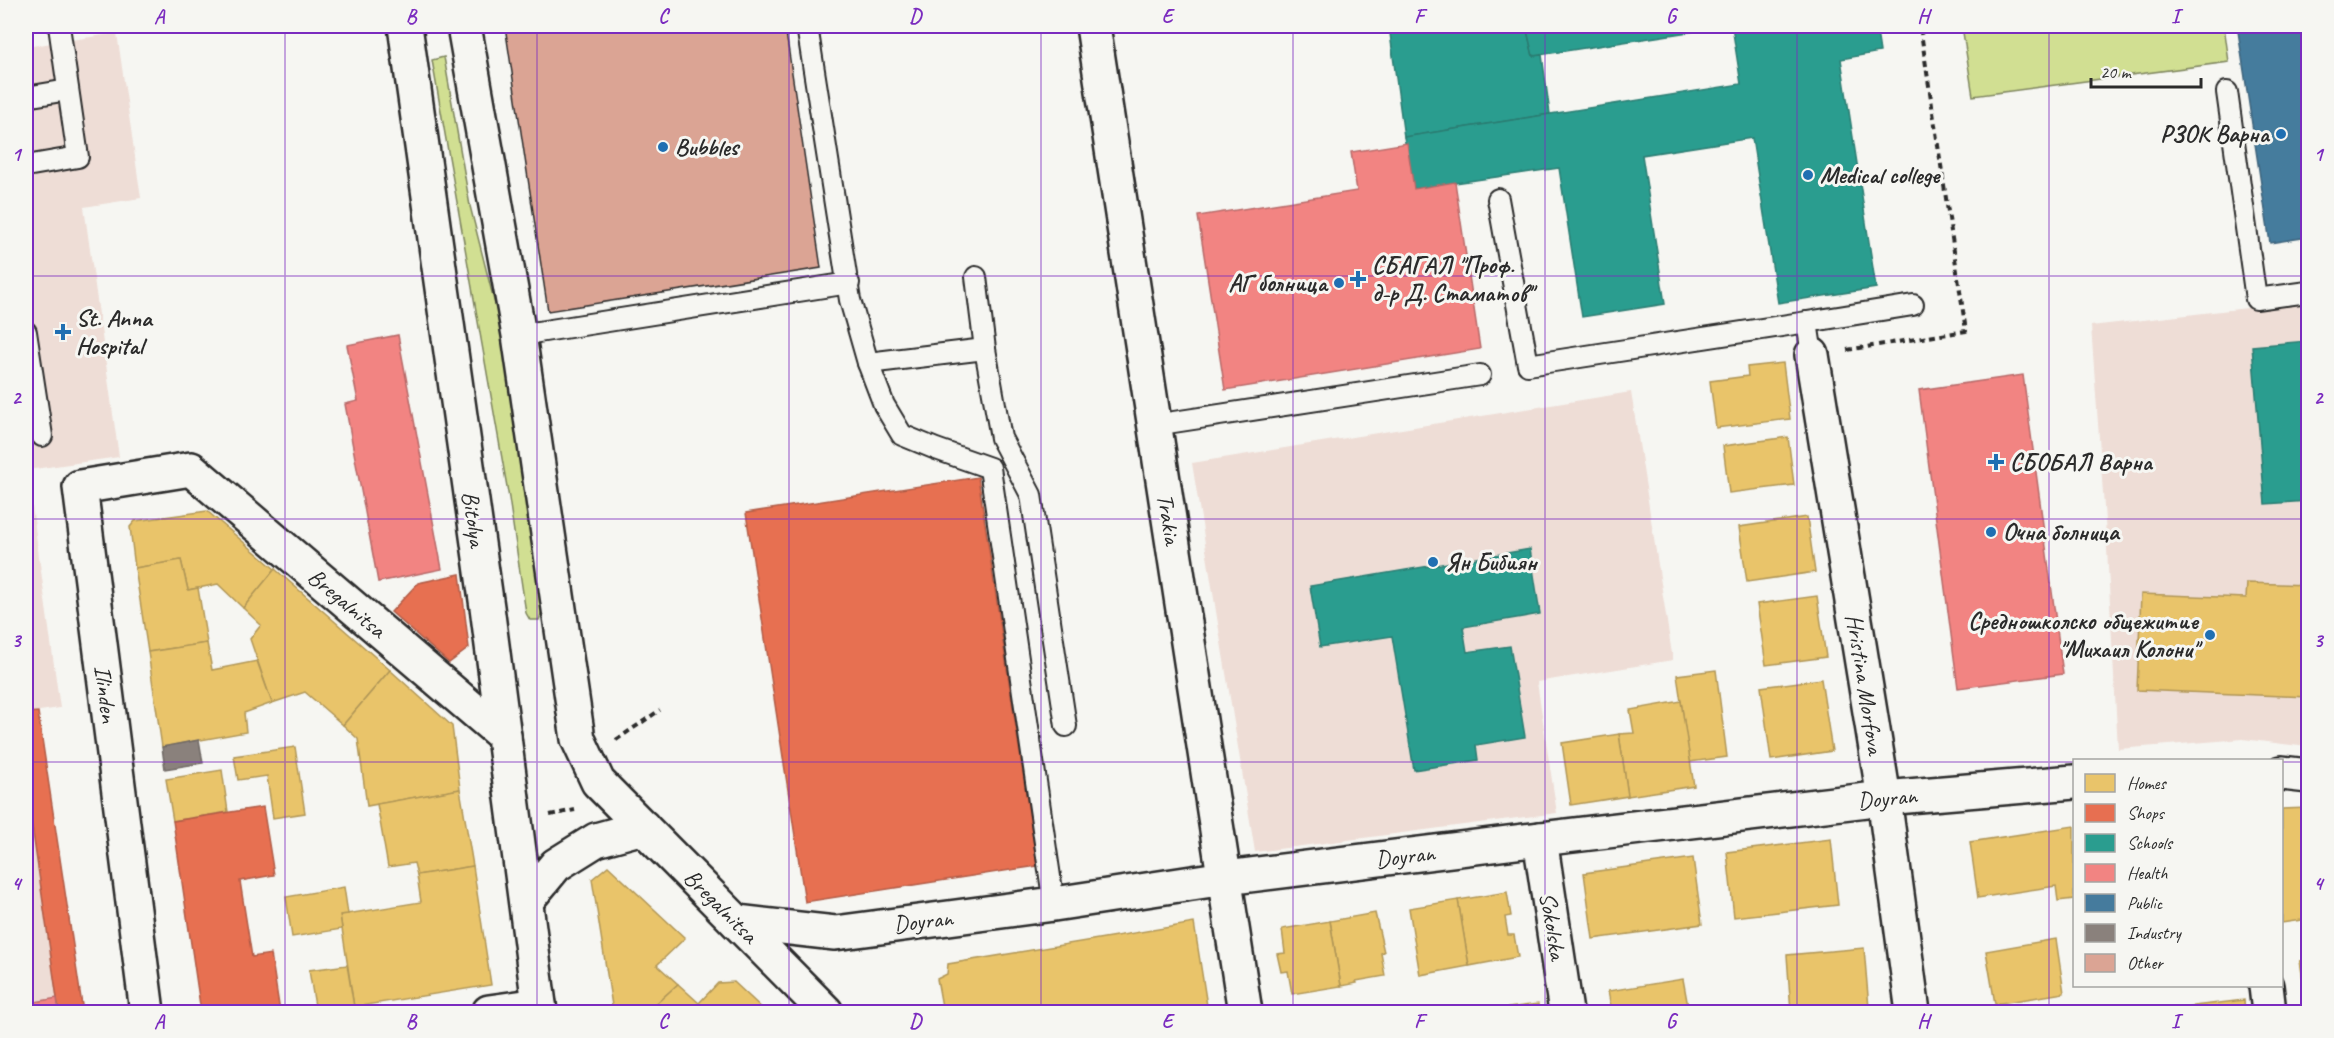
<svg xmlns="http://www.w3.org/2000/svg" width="2334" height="1038" font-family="Caveat,sans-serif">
  <rect width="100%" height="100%" fill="#f6f6f2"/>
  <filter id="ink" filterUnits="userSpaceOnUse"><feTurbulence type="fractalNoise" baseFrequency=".0167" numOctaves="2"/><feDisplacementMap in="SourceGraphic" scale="12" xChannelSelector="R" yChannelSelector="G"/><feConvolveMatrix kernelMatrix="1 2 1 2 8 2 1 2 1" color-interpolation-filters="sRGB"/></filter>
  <g filter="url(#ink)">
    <!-- built -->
    <g fill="#eeddd6">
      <polygon points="117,33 141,198 84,207 119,457 27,470 60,708 26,713 26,47"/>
      <polygon points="2308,301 2308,747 2243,739 2118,749 2107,549 2091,326"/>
      <polygon points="1631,392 1673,660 1537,682 1557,813 1255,852 1192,463"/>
      <polygon points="26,785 57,998 59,1012 26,1012"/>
    </g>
    <!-- green -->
    <g fill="#d1df92" stroke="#7e855e" stroke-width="1.5">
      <polygon points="1962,26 2224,26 2229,62 1973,96"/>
      <polygon points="444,57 470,206 506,348 542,611 539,620 530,620 526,613 509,498 432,60"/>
    </g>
    <!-- homes -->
    <g fill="#e9c46a" stroke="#b09657" stroke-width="1.5">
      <polygon points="1783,363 1790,419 1716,428 1710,381 1748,376 1747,367"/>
      <polygon points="1788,437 1794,485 1729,493 1723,446"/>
      <polygon points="207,511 275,569 243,608 218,584 188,590 181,560 135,568 130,527 135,521"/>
      <polygon points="1807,517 1815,572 1747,582 1739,527"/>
      <polygon points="181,560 188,590 198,588 207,643 148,652 135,568"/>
      <polygon points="275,569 390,670 343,725 305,692 272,703 250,639 261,625 243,608"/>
      <polygon points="2247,583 2308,585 2308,697 2137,690 2141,594 2246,598"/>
      <polygon points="1817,596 1826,657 1766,665 1757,604"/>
      <polygon points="207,643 212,670 257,661 272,703 244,713 246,732 162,747 148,652"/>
      <polygon points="390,670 452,726 460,789 367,806 358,739 343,725"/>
      <polygon points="1716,670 1727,757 1690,762 1677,675"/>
      <polygon points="1821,679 1832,751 1771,760 1761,687"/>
      <polygon points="1681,701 1694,786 1628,796 1619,734 1634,733 1630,710"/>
      <polygon points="1619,734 1628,796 1571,805 1562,743"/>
      <polygon points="295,747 305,813 273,818 267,776 238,780 234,756"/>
      <polygon points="222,770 228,812 173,821 166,779"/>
      <polygon points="460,789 473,866 417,875 414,863 388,867 377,804"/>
      <polygon points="2308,808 2308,919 2282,923 2282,809"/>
      <polygon points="2074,826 2074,899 2058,901 2056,886 1978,898 1970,842"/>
      <polygon points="1831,839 1838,905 1734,917 1727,852"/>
      <polygon points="1693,858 1702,924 1593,939 1584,873"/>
      <polygon points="473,866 491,985 354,1007 340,915 421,902 417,875"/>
      <polygon points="608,866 685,938 657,965 678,984 647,1012 613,1012 592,879"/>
      <polygon points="344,887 348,914 340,915 342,929 292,937 286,897"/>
      <polygon points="1507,892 1511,916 1505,917 1508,935 1514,935 1518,957 1469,966 1458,900"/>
      <polygon points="1458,900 1469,966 1420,975 1409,908"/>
      <polygon points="1375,913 1384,952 1381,953 1385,976 1356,981 1357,983 1341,986 1330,921"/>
      <polygon points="1330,921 1341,986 1292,994 1288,971 1281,972 1277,954 1285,953 1282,929"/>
      <polygon points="1194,923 1208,1012 943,1012 937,979 947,974 948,964"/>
      <polygon points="2056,939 2064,993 1995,1004 1986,951"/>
      <polygon points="1864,948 1869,1008 1822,1012 1791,1012 1787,955"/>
      <polygon points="2308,960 2308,1012 2300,961"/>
      <polygon points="347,965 354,1007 316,1012 309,970"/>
      <polygon points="1683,979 1689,1012 1612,1012 1608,991"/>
      <polygon points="734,982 766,1012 647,1012 678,984 699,1003 718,983"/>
      <polygon points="2244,1000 2245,1012 2177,1012 2177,1008"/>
      <polygon points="1538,1004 1539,1012 1477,1012"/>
    </g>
    <!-- shops -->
    <g fill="#e76f51" stroke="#af5b46" stroke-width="1.5">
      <polygon points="978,477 1037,866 805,902 746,513"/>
      <polygon points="460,574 469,648 449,663 391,612 418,583"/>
      <polygon points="38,712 83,1012 59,1012 26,785 26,713"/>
      <polygon points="263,807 274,875 240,881 252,957 271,954 280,1012 201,1012 173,821"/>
    </g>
    <!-- schools -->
    <g fill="#2a9d8f" stroke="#2a7b71" stroke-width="1.5">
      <polygon points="1389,26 1526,26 1533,56 1542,55 1550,114 1404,137"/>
      <polygon points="1526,26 1728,26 1533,56"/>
      <polygon points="1732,26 1876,26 1880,52 1841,59 1876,288 1778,303 1752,138 1642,155 1665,304 1582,317 1559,168 1414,189 1404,137 1741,84"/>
      <polygon points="2308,341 2308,501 2265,504 2252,346"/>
      <polygon points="1530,549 1540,614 1463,627 1467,652 1510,646 1525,737 1476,745 1478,760 1414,770 1392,636 1320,647 1310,586"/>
    </g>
    <!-- health -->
    <g fill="#f28482" stroke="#b66968" stroke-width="1.5">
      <polygon points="1407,143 1414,189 1455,182 1480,349 1225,390 1198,216 1357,191 1351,152"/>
      <polygon points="398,335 442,569 378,582 345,404 358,401 347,345"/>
      <polygon points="2023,375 2063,674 1958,688 1919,390"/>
      <polygon points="26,983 29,1003 57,998 59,1012 26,1012"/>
    </g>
    <!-- public -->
    <polygon fill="#457b9d" stroke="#3d637b" stroke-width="1.5" points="2269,26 2308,26 2308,237 2270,243 2238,31"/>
    <!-- industry -->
    <polygon fill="#8a817c" stroke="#6e6764" stroke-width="1.5" points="199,740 203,763 165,769 162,747"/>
    <!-- building -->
    <polygon fill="#dba494" stroke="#2b2b2b" stroke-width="1.5" points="505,26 785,26 821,268 548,311"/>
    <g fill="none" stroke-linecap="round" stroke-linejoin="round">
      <defs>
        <g id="service">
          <polyline points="807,26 850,300 868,363 884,405 902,435 936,449 990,468 1054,904"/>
          <polyline points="2227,92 2256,299 2308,292"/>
          <polyline points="26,97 68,90"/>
          <polyline points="26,166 78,157 59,26"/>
          <polyline points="1498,199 1528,365 1807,322"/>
          <polyline points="976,277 985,349 1001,438 1031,495 1066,726"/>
          <polyline points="26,332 42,436"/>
          <polyline points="519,335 849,283"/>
          <polyline points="1812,355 1807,322 1913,305"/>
          <polyline points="868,363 985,349"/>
          <polyline points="1154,425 1480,375"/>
        </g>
        <g id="minor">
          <polyline points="1093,26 1245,1012"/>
          <polyline points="1812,355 1884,798 1913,1012"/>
          <polyline points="2282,773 2308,776"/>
          <polyline points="1540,839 1566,1012"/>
          <polyline points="737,922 835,933 1054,904 1225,878 1540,839 1884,798 2074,782"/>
          <polyline points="2266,986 2269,1012"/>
          <polyline points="147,1012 80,487 191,469 504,736"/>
          <polyline points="489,1012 539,1005"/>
        </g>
        <g id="tertiary">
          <polyline points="405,26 487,607 540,1012"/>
          <polyline points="464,26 519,335 578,739 598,782 826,1012"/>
          <polyline points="526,901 556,865 596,840 643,827"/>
        </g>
      </defs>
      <!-- service casing -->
      <use href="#service" stroke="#2b2b2b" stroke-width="24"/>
      <!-- minor casing -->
      <use href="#minor" stroke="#2b2b2b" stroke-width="38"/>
      <!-- tertiary casing -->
      <use href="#tertiary" stroke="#2b2b2b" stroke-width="38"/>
      <!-- path -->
      <g stroke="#2b2b2b" stroke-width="4" stroke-dasharray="6 4.5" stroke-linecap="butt">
        <polyline points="1847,350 1966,331 1920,26"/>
        <polyline points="616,740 660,710"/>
        <polyline points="550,815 575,810"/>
      </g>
      <!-- service -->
      <use href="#service" stroke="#f6f6f2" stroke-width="20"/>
      <!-- minor -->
      <use href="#minor" stroke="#f6f6f2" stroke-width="33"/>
      <!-- tertiary -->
      <use href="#tertiary" stroke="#f6f6f2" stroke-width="33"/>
    </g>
  </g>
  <!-- grid -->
  <path fill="none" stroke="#7b2cbf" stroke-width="1.5" stroke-opacity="0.55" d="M285 26V1012M537 26V1012M789 26V1012M1041 26V1012M1293 26V1012M1545 26V1012M1797 26V1012M2049 26V1012M26 276H2308M26 519H2308M26 762H2074M2282 762H2308"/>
  <!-- markers -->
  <g fill="#1f6fb2" stroke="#f6f6f2" stroke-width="2">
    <circle cx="2281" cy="134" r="6"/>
    <circle cx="663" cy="147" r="6"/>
    <circle cx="1808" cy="175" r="6"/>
    <path d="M1355 270h6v6h6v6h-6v6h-6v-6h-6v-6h6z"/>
    <circle cx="1339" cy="283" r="6"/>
    <path d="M60 323h6v6h6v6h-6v6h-6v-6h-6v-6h6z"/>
    <path d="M1993 453h6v6h6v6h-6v6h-6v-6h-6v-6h6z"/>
    <circle cx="1991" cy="532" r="6"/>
    <circle cx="1433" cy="562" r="6"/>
    <circle cx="2210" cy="635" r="6"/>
  </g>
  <g text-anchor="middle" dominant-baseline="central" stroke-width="6" stroke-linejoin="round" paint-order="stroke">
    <!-- poi labels -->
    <g font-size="24" font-weight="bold" fill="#2b2b2b" stroke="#f6f6f2" text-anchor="start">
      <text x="2269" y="134" text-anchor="end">РЗОК Варна</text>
      <text x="675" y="147">Bubbles</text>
      <text x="1820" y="175">Medical college</text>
      <text x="1372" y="265">СБАГАЛ "Проф.<tspan x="1372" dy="28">д-р Д. Стаматов"</tspan></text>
      <text x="1327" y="283" text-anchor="end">АГ болница</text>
      <text x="76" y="318">St. Anna<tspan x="76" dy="28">Hospital</tspan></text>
      <text x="2010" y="462">СБОБАЛ Варна</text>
      <text x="2003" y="532">Очна болница</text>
      <text x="1445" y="562">Ян Бибиян</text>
      <text x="2198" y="621" text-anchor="end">Средношколско общежитие<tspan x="2198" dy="28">"Михаил Колони"</tspan></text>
    </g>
    <!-- street labels -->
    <g font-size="24" fill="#2b2b2b" stroke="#f6f6f2">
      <text transform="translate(474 519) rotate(82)">Bitolya</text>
      <text transform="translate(1169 519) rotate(81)">Trakia</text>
      <text transform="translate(347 603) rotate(40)">Bregalnitsa</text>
      <text transform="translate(1865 684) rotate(81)">Hristina Morfova</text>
      <text transform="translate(106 694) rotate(83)">Ilinden</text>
      <text transform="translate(1887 798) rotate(-6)">Doyran</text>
      <text transform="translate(1405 856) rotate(-7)">Doyran</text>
      <text transform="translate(721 906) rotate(45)">Bregalnitsa</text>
      <text transform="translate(923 921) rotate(-7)">Doyran</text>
      <text transform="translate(1553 926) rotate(81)">Sokolska</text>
    </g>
  </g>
  <!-- margin -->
  <rect width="2334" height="1038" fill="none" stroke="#f6f6f2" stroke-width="66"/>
  <!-- legend -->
  <rect x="2073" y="759" width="210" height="228" fill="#f6f6f2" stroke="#a5a5a2" stroke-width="1.5"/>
  <rect x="2085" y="774" width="30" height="18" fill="#e9c46a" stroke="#a5a5a2" stroke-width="1.5"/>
  <text x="2127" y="789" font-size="18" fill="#2b2b2b">Homes</text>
  <rect x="2085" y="804" width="30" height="18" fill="#e76f51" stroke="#a5a5a2" stroke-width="1.5"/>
  <text x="2127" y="819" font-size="18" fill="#2b2b2b">Shops</text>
  <rect x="2085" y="834" width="30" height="18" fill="#2a9d8f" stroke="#a5a5a2" stroke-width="1.5"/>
  <text x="2127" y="849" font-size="18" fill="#2b2b2b">Schools</text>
  <rect x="2085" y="864" width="30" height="18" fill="#f28482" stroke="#a5a5a2" stroke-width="1.5"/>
  <text x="2127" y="879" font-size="18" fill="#2b2b2b">Health</text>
  <rect x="2085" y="894" width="30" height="18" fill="#457b9d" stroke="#a5a5a2" stroke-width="1.5"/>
  <text x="2127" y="909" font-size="18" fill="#2b2b2b">Public</text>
  <rect x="2085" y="924" width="30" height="18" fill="#8a817c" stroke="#a5a5a2" stroke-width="1.5"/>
  <text x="2127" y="939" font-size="18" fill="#2b2b2b">Industry</text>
  <rect x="2085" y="954" width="30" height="18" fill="#dba494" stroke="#a5a5a2" stroke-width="1.5"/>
  <text x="2127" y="969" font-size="18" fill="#2b2b2b">Other</text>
  <!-- scale -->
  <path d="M2091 78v9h110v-9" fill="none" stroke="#2b2b2b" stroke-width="3"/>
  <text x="2100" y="78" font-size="18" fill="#2b2b2b" stroke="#f6f6f2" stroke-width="4.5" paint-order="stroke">20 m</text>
  <rect x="33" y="33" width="2268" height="972" fill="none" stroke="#7b2cbf" stroke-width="2"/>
  <g font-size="20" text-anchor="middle" font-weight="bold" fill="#7b2cbf">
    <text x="159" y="23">A</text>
    <text x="411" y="23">B</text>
    <text x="663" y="23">C</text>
    <text x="915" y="23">D</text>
    <text x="1167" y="23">E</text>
    <text x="1419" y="23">F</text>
    <text x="1671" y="23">G</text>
    <text x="1923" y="23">H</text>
    <text x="2175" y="23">I</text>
    <text x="16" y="161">1</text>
    <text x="2318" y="161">1</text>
    <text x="16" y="404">2</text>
    <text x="2318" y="404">2</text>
    <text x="16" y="647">3</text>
    <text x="2318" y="647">3</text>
    <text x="16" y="890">4</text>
    <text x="2318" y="890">4</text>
    <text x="159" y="1028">A</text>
    <text x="411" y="1028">B</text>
    <text x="663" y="1028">C</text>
    <text x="915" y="1028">D</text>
    <text x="1167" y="1028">E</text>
    <text x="1419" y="1028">F</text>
    <text x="1671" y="1028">G</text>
    <text x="1923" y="1028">H</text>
    <text x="2175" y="1028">I</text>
  </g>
</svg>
